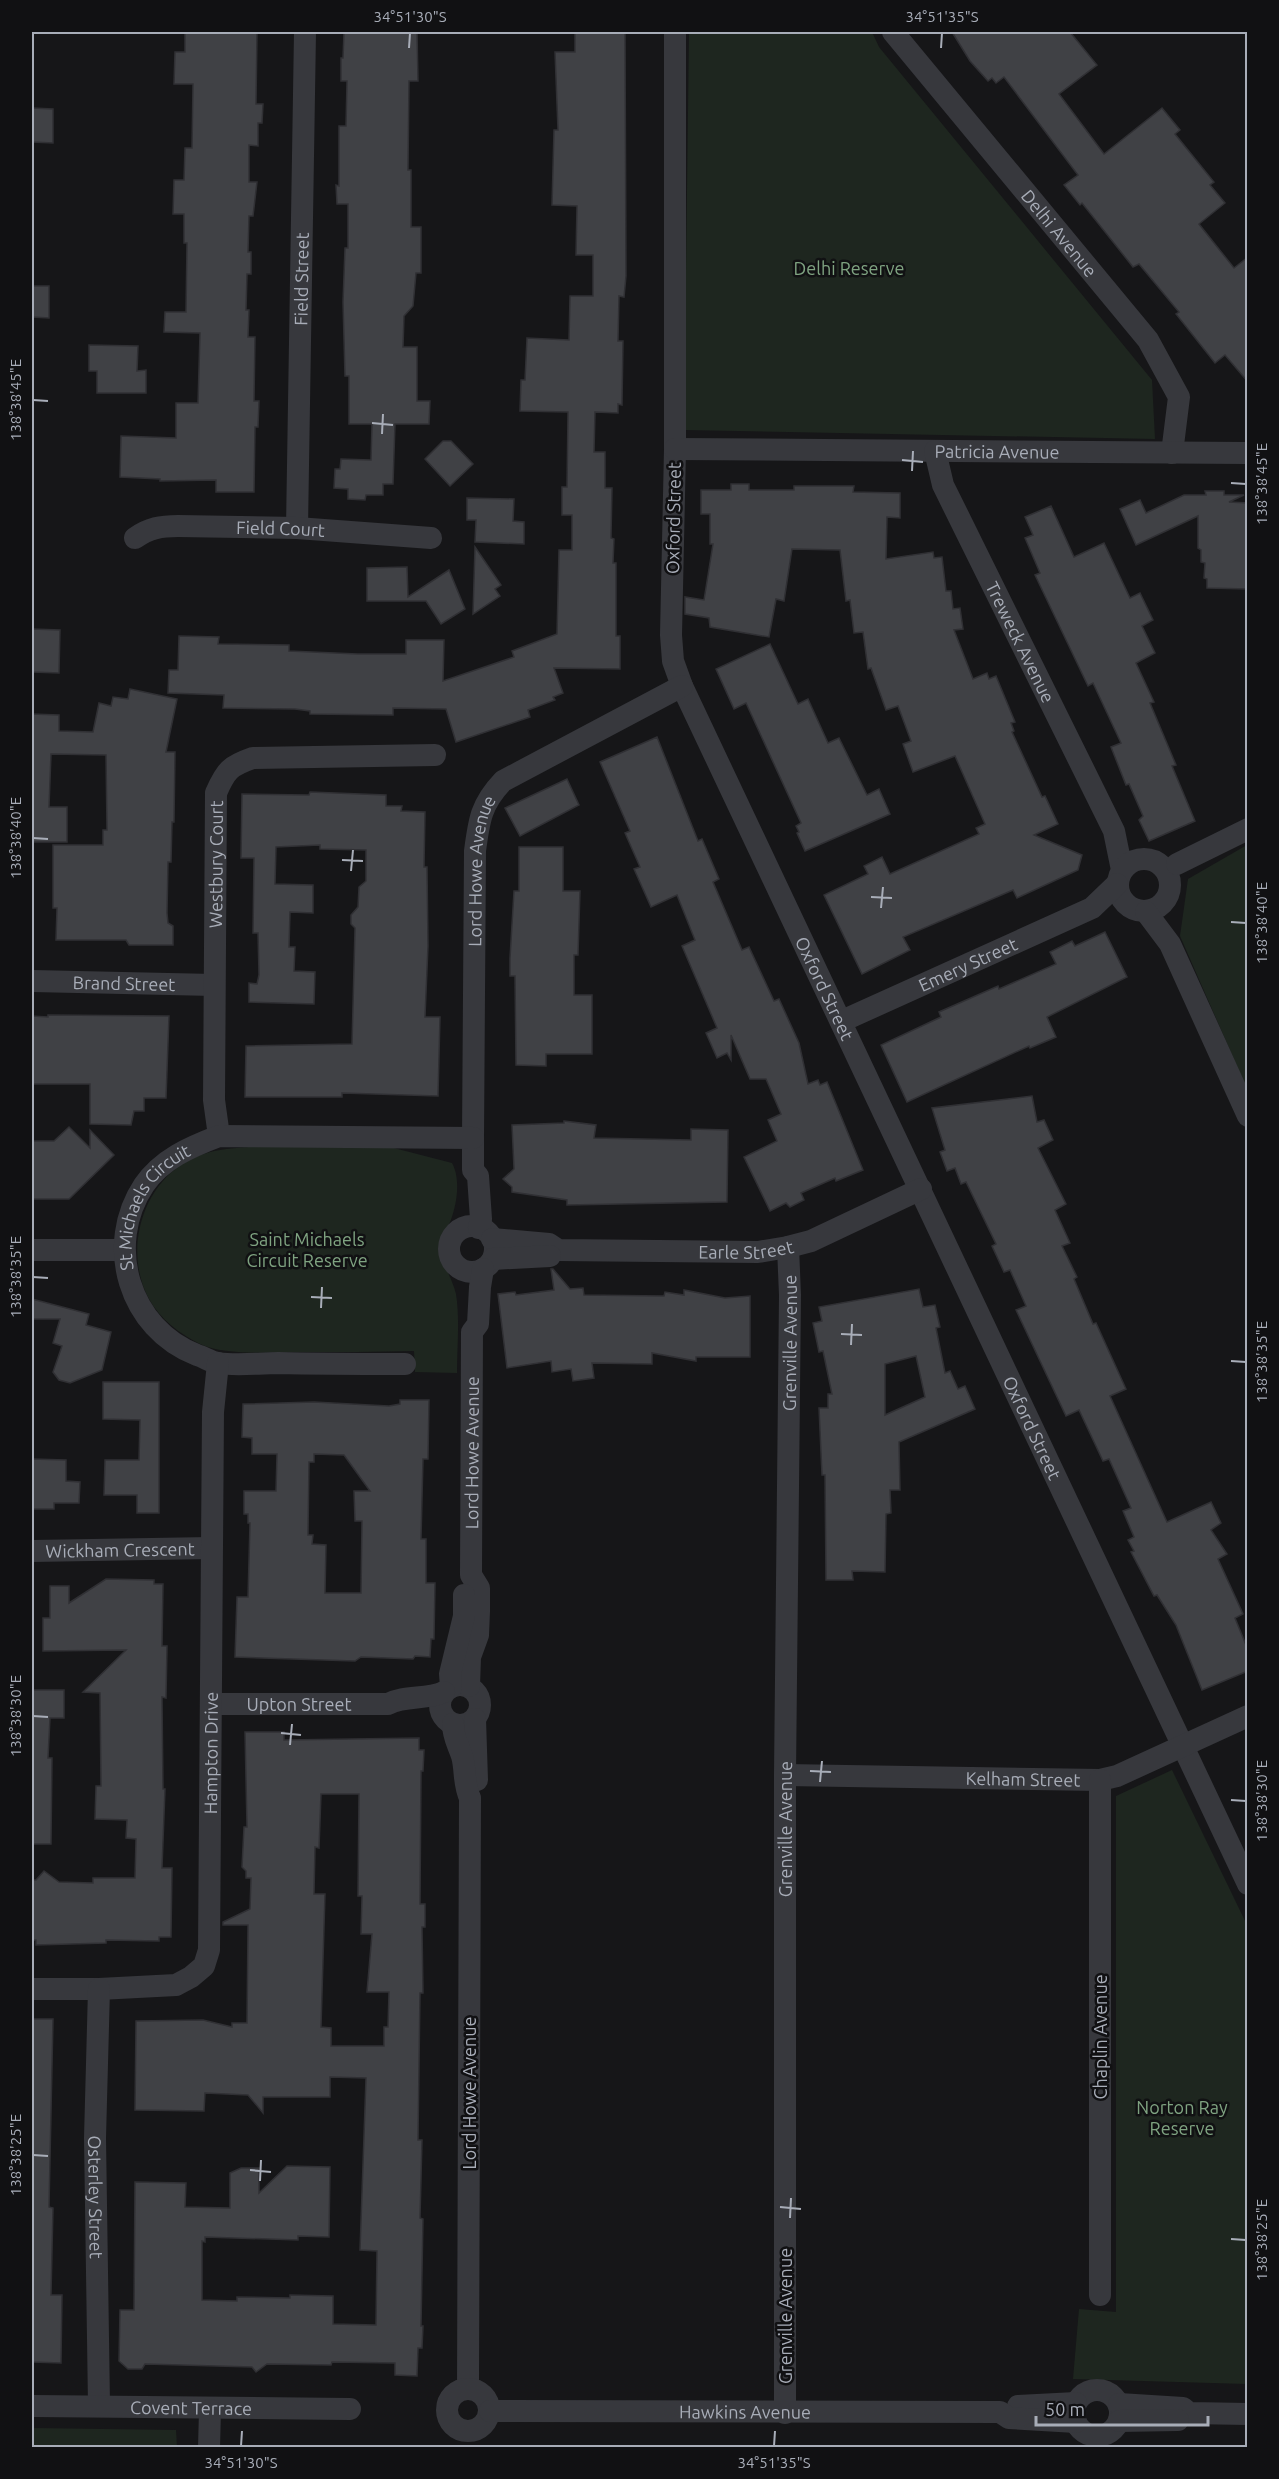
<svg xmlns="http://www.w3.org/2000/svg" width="1279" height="2479" font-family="Ubuntu,sans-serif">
  <rect width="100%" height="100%" fill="#161618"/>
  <!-- green -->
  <g fill="#1e261f">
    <polygon points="689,32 872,32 879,47 1152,380 1155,439 684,430"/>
    <polygon points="1247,845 1247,1089 1180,936 1188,879"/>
    <path d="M265 1146 390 1147 452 1163C462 1181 456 1211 447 1229 444 1235 441 1239 440 1246 439 1257 453 1280 456 1294 460 1319 457 1347 457 1373L415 1372 414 1351C376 1352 338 1352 300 1352 271 1352 226 1356 200 1344 180 1334 160 1319 149 1299 125 1255 139 1193 181 1165 206 1148 236 1148 265 1146Z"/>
    <polygon points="1172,1770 1247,1925 1247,2384 1073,2379 1079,2309 1116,2312 1116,1796"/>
    <polygon points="32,2428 176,2430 177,2447 32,2447"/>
  </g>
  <!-- building -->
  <g fill="#404145" stroke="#303034" stroke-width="1.5" fill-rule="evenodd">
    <polygon points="185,32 257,32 256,104 263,104 262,123 258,123 258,146 249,145 249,182 257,182 253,216 249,216 248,252 251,252 251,274 247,274 246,310 249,310 248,337 255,337 254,401 259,401 258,427 255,427 254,492 216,492 216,480 160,481 160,479 120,477 121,436 176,438 176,403 198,403 200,333 164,332 165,312 186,312 187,243 184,243 184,214 173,214 174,180 184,180 185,148 192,148 193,84 174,84 175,52 185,52"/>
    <polygon points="344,32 417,32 418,81 409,81 408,170 411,170 411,227 421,227 421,273 416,273 413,306 404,316 403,347 417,347 417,401 430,401 429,424 395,424 393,484 383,484 383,495 366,495 365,500 348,499 348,489 334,488 335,469 340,469 341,459 371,460 372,424 349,424 349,376 345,376 343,302 345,248 348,248 348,204 337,204 336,185 339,186 339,126 346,126 347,81 341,81 341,58 343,58"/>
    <polygon points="575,32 625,32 626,276 624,297 619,296 618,341 623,341 622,405 618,404 618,413 595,412 594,452 605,452 605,488 612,488 611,538 614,539 613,563 616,563 616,636 620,636 620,669 554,668 563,693 553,697 555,700 528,710 530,717 456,742 446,709 393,708 393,715 310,714 310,711 295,709 223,708 224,695 168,693 169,670 178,670 179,636 219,637 218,644 289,645 289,651 358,654 406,654 406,640 444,640 443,681 514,657 512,651 557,634 559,550 572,550 572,515 562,515 562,487 567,487 568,412 520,411 521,380 525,380 527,338 569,340 570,296 593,296 593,255 576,255 577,206 552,205 554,130 558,130 555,52 575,52"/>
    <polygon points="952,32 1070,32 1097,65 1059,94 1104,154 1162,108 1180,130 1175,134 1214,182 1210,185 1225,203 1199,224 1234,268 1248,257 1248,382 1225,355 1215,363 1176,314 1179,312 1139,264 1133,267 1082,203 1080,205 1064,185 1078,175 1004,77 996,83 992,78 988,81 970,61"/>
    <polygon points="32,108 53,109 53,143 32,142"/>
    <polygon points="32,286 49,286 49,318 32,317"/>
    <polygon points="89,345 138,346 137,371 146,370 146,393 97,393 97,371 89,371"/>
    <polygon points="443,441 451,441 473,464 450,486 425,459"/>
    <polygon points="731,484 749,484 749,490 794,490 794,486 854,486 853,492 900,493 900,518 887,517 886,559 933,552 934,558 942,557 946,591 951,591 953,609 960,608 963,629 954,630 973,679 987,673 989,679 996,676 1015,722 1011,723 1014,731 1012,732 1042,797 1045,796 1058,824 1034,835 1082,855 1078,870 1017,898 1013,890 903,937 910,950 862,974 824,895 868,874 864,866 882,857 890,874 979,834 976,828 985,824 955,756 913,772 903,744 911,741 898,706 886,710 871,668 868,669 863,632 854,633 850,600 846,601 840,550 792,549 784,601 776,599 769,637 710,627 709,618 685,614 685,597 704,600 713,544 710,544 710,514 701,514 701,490 731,490"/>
    <polygon points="1205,491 1224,491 1224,495 1244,495 1229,502 1248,503 1248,589 1207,588 1207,579 1204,578 1205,563 1201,562 1201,550 1198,548 1198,516 1136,545 1120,509 1140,500 1146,513 1184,495 1206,495"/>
    <polygon points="467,498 514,499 513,521 524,522 524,544 475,542 476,520 467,520"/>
    <polygon points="1051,506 1074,557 1104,543 1130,598 1140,593 1153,620 1142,626 1155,653 1136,663 1154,702 1150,703 1176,765 1172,766 1195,821 1149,841 1139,820 1143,816 1129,784 1126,785 1111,747 1121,743 1093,683 1088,686 1035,575 1040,573 1025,538 1033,535 1025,517"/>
    <polygon points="475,547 501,585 495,589 500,596 473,614"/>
    <polygon points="407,567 408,597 449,570 465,609 441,624 426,601 367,601 367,568"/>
    <polygon points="32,629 60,630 59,673 32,672"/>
    <polygon points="770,644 798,704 808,699 828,743 839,738 867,795 879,789 890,814 805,851 797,833 799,832 796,826 801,823 746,703 734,709 716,669"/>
    <polygon points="130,689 177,699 166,752 175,752 174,822 172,822 171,862 168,862 167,913 168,923 173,926 173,945 129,945 126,940 56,940 57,908 53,908 53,845 103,845 103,830 107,830 106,755 51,754 49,807 67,807 67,842 32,842 32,714 59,715 59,731 93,732 99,703 111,706 113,697 128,699"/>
    <polygon points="657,737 698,841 702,839 719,879 713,882 742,950 749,947 774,1001 779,999 799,1043 808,1084 818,1080 820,1085 827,1082 863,1170 836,1181 835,1178 801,1193 804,1200 790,1207 786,1203 770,1211 744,1157 777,1141 768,1120 781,1114 766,1079 750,1079 731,1035 731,1060 727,1053 717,1058 706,1033 717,1028 682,946 695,940 677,895 651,907 634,869 640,867 625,833 630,831 600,762"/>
    <polygon points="567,779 579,805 520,836 505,808"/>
    <polygon points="310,792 386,795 386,806 402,806 401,811 425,812 424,867 427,867 428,946 425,1017 440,1017 438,1096 342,1093 342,1097 245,1097 246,1046 352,1044 355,928 351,924 351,915 358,907 359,887 366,881 366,850 320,849 320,845 276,847 275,884 313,885 313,913 290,912 289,947 295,947 294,971 315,972 314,1004 249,1002 249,983 257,984 259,975 258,933 253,933 254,858 241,858 242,794 309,795"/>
    <polygon points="519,847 563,847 563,891 580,891 578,955 574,955 574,995 592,995 592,1054 546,1054 546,1066 516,1065 515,976 510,976 510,958 514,891 519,891"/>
    <polygon points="1105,932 1127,977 1047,1017 1056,1037 1030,1048 1029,1046 907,1102 881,1045 941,1017 939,1012 998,986 999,989 1056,964 1050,952 1072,941 1075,946"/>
    <polygon points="48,1015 169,1016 166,1098 144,1098 144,1111 134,1111 131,1125 90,1124 90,1084 32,1084 32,1016 48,1017"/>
    <polygon points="1032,1096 1037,1122 1044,1120 1053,1140 1038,1148 1066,1204 1055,1210 1070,1243 1062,1246 1077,1277 1074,1279 1093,1324 1096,1323 1126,1389 1110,1396 1167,1522 1211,1502 1221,1523 1211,1530 1227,1554 1218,1559 1243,1614 1235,1618 1248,1650 1248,1671 1202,1690 1176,1625 1157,1595 1154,1596 1131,1552 1134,1551 1128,1540 1134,1537 1123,1511 1131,1508 1109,1459 1103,1461 1079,1410 1066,1416 1016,1310 1026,1306 1010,1270 1004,1272 992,1246 996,1244 966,1182 961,1184 955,1168 947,1171 940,1152 945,1150 932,1108"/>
    <polygon points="564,1121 596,1125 594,1138 691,1140 691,1129 728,1130 727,1202 567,1205 567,1200 512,1192 512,1187 503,1179 514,1169 512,1125 564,1123"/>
    <polygon points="69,1127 90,1148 90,1130 114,1155 69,1199 32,1199 32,1141 54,1141"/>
    <polygon points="551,1269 553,1269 570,1289 583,1288 584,1295 664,1296 665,1292 684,1295 684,1290 725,1298 750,1296 750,1357 696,1357 696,1361 652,1353 652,1364 592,1363 594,1378 573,1381 571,1369 552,1372 551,1361 507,1368 498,1294 515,1292 516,1295 554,1290"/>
    <path d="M919 1289 923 1307 935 1305 940 1327 936 1328 945 1373 950 1371 958 1389 965 1386 975 1409 899 1442 900 1490H890L891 1513 886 1514 885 1572 852 1571 853 1580H826L825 1475H822L819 1408H828V1394H832L823 1351 819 1352 813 1323 822 1321 819 1307ZM916 1356 925 1397 885 1415V1364Z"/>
    <polygon points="32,1299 89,1314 86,1325 111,1332 102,1370 70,1383 59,1380 53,1372 62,1346 53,1343 60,1319 32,1319"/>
    <polygon points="103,1382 159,1382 159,1513 137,1513 137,1495 104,1495 105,1460 139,1460 140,1420 103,1419"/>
    <path d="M400 1400H429L428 1459H423L421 1539H426V1583H435L434 1639H431L430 1657 415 1656 413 1659 361 1657 355 1661 235 1657 237 1597H248L250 1523H248V1514H244V1491H276L277 1454H252V1438L242 1437 243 1404 314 1402 389 1406 400 1404ZM314 1454 344 1455 370 1491H354L355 1521H362L361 1593H325L326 1545 312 1544 313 1535H308L309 1462H314Z"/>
    <polygon points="32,1459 66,1460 66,1481 80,1482 79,1503 54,1503 54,1509 32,1509"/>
    <polygon points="106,1579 154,1580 154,1584 163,1584 162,1646 167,1646 166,1698 162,1697 163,1789 165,1789 162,1868 172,1868 171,1937 159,1937 159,1941 106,1940 106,1943 36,1945 36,1940 32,1940 32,1880 36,1880 44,1871 59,1882 93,1883 93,1878 135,1878 136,1839 126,1838 127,1820 95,1819 96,1786 101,1786 100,1693 83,1692 126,1650 43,1651 43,1618 50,1618 50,1586 69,1586 69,1603"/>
    <polygon points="32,1690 64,1690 64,1718 50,1718 48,1758 52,1758 51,1844 32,1844"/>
    <path d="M245 1732H284V1740L419 1738V1750H424L423 1771H421L420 1904H425V1927H422L423 1993H420L418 2140H422L420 2218 423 2219 421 2326H423L422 2348H418L417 2376 395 2375V2363L332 2362 331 2365 267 2364 256 2372 252 2367 145 2364 142 2369H128L119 2361 120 2310H134L135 2182 186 2183 185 2207 230 2208V2173L241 2168H259V2193L287 2166 330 2167 329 2237 298 2236V2240L205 2237V2242L202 2241V2300L237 2301V2297L290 2298V2295L333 2296V2324L376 2325 377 2251 360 2250 366 2078 330 2077V2097H263V2113L248 2095 205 2093 204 2111 135 2110 136 2021 203 2020 232 2027V2023H247L248 1925H223V1922L250 1909 251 1878H246V1871L242 1867 244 1827H247ZM321 1794H359L358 1896H362L361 1934H372L367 1992H389L388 2027H384V2046H331V2028L321 2027 325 1894H314L315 1847 319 1848Z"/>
    <polygon points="32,2019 53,2019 49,2207 53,2208 51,2295 62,2295 61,2363 32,2362"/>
  </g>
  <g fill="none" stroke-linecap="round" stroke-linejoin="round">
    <!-- street -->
    <g stroke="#37383d" stroke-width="22">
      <path id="s1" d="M675 32V449L671 635 673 661 682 686 1248 1884"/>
      <path id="s2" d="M893 32 1148 340 1179 397 1172 453"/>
      <path id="s3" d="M675 449 1248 453"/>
      <path id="s4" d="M935 451 943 485 1114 831 1122 870"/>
      <path id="s5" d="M297 528 305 32"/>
      <path id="s6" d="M135 538C149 528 161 526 178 526L297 528 431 538"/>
      <circle cx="1144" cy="885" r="26"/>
      <polyline points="1177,864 1248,829"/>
      <polyline points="1146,912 1170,944 1248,1116"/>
      <path id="s7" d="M32 981 214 985"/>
      <path id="s8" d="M842 1021 1092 908 1117 884"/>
      <path id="s9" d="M219 1136 214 1100 216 793C226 770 230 766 253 758L435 755"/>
      <circle cx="472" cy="1249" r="23"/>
      <path id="s10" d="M479 1228 481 1219 478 1176 473 1170V1138L475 851C479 820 481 804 503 781L682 686"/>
      <path id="s11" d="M492 1239 549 1244 558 1250 758 1252 788 1247 811 1241 921 1189"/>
      <polyline points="32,1250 124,1250"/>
      <polyline points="493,1259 550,1256"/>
      <path id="s12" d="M405 1364C362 1364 320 1364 278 1363 259 1363 237 1366 218 1363 211 1362 204 1357 197 1355 129 1329 104 1245 144 1185 162 1159 190 1147 219 1136L473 1138"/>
      <path id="s13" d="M32 1551 211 1548"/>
      <circle cx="460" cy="1705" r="20"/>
      <path id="s14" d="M469 1686 470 1657 478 1635 479 1611V1588L471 1575 472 1332 478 1324 480 1287 483 1269"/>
      <polyline points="451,1687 450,1674 464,1616 464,1595"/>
      <path id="s15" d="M211 1704H388C405 1695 426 1700 444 1692"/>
      <polyline points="475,1719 477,1780"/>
      <path d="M453 1724C453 1737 458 1744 462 1756 466 1770 463 1783 470 1798L468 2388"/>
      <path id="s16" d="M785 1775 1100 1780 1117 1776 1248 1716"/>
      <path id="s17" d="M32 1989H99L176 1985 191 1977 204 1966 209 1950 213 1412 218 1363"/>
      <path id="s18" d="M99 1989 95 2138 99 2405"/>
      <polyline points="1100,2295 1100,1780"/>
      <circle cx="468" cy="2410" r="21"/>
      <circle cx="1097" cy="2413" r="23"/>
      <polyline points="1119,2404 1183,2408 1189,2413 1248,2414"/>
      <path id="s19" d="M32 2406 350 2409"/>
      <polyline points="1018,2406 1076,2403"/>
      <path id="s20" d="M490 2411 1000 2412 1009 2418 1076 2422"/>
      <path id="s21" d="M785 2413V1775L790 1295 788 1247"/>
      <polyline points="1119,2421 1178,2420"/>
      <polyline points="209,2448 210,2410"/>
    </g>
  </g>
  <!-- ticks -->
  <path fill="none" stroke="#a8adb8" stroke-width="2" d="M409 48 410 33M941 48 942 33M33 400 48 401M372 423 393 425M382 434 383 414M902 460 923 462M912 471 913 451M1231 483 1246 484M33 838 48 839M342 860 363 861M351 871 353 850M871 897 892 898M881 908 883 887M1231 922 1246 923M33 1277 48 1278M311 1297 332 1298M321 1308 322 1287M841 1334 862 1335M851 1345 852 1324M1231 1361 1246 1362M33 1716 48 1717M281 1733 301 1735M290 1745 292 1724M810 1771 831 1772M820 1782 822 1761M1231 1800 1246 1801M33 2155 48 2156M250 2170 271 2172M260 2181 261 2160M780 2207 801 2209M790 2218 791 2198M1231 2239 1246 2240M241 2446 242 2431M774 2446 775 2431"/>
  <g text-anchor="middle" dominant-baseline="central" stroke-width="5" stroke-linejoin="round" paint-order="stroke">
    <!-- street labels -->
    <g font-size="18" fill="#a8adb8" stroke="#111113">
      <text stroke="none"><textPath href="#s2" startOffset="261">Delhi Avenue</textPath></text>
      <text stroke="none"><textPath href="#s5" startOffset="249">Field Street</textPath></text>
      <text stroke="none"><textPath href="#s3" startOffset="322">Patricia Avenue</textPath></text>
      <text transform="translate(673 518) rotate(-89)">Oxford Street</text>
      <text stroke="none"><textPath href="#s6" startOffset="148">Field Court</textPath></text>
      <text stroke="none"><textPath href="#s4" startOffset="210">Treweck Avenue</textPath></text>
      <text stroke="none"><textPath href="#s9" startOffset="272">Westbury Court</textPath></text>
      <text stroke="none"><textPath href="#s10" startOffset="360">Lord Howe Avenue</textPath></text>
      <text stroke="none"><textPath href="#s8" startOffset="138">Emery Street</textPath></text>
      <text stroke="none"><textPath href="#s7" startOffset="92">Brand Street</textPath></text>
      <text stroke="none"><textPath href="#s1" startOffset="990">Oxford Street</textPath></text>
      <text stroke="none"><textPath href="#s12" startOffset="398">St Michaels Circuit</textPath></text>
      <text stroke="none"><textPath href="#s11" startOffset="256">Earle Street</textPath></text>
      <text stroke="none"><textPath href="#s21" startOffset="1070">Grenville Avenue</textPath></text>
      <text stroke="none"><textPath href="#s1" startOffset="1476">Oxford Street</textPath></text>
      <text stroke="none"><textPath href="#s14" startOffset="237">Lord Howe Avenue</textPath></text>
      <text stroke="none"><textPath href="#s13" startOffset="88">Wickham Crescent</textPath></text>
      <text stroke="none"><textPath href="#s15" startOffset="88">Upton Street</textPath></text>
      <text stroke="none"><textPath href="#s17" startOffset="392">Hampton Drive</textPath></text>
      <text stroke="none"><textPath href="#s16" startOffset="238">Kelham Street</textPath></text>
      <text stroke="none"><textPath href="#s21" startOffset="584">Grenville Avenue</textPath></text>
      <text transform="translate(1100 2037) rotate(-90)">Chaplin Avenue</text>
      <text transform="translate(469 2093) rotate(-90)">Lord Howe Avenue</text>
      <text stroke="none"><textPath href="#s18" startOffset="208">Osterley Street</textPath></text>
      <text transform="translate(785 2316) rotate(-90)">Grenville Avenue</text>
      <text stroke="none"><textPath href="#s19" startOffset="159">Covent Terrace</textPath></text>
      <text stroke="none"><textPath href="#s20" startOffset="255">Hawkins Avenue</textPath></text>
    </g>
    <!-- park labels -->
    <g font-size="18" fill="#7fa381" stroke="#111113">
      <text x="849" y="268">Delhi Reserve</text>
      <text x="307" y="1239">Saint Michaels<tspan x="307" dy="21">Circuit Reserve</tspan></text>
      <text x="1182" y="2107">Norton Ray<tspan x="1182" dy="21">Reserve</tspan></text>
    </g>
  </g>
  <!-- border -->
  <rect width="1279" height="2479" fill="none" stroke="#111113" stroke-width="66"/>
  <!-- scale -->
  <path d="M1036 2416v9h172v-9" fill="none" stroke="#a8adb8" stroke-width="3"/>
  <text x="1045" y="2416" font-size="18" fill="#a8adb8" stroke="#111113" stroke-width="4.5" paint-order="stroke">50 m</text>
  <rect x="33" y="33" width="1213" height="2413" fill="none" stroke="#a8adb8" stroke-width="2"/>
  <g font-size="15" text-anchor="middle" fill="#a8adb8">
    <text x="410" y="22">34°51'30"S</text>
    <text x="942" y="22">34°51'35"S</text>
    <text transform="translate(16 400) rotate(-90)" y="5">138°38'45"E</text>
    <text transform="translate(1262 484) rotate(-90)" y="5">138°38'45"E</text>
    <text transform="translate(16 838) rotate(-90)" y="5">138°38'40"E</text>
    <text transform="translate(1262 923) rotate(-90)" y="5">138°38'40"E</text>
    <text transform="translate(16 1277) rotate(-90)" y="5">138°38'35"E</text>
    <text transform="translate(1262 1362) rotate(-90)" y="5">138°38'35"E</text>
    <text transform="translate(16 1716) rotate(-90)" y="5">138°38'30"E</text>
    <text transform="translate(1262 1801) rotate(-90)" y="5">138°38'30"E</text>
    <text transform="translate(16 2155) rotate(-90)" y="5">138°38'25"E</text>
    <text transform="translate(1262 2240) rotate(-90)" y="5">138°38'25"E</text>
    <text x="241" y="2468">34°51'30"S</text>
    <text x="774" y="2468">34°51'35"S</text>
  </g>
</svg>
